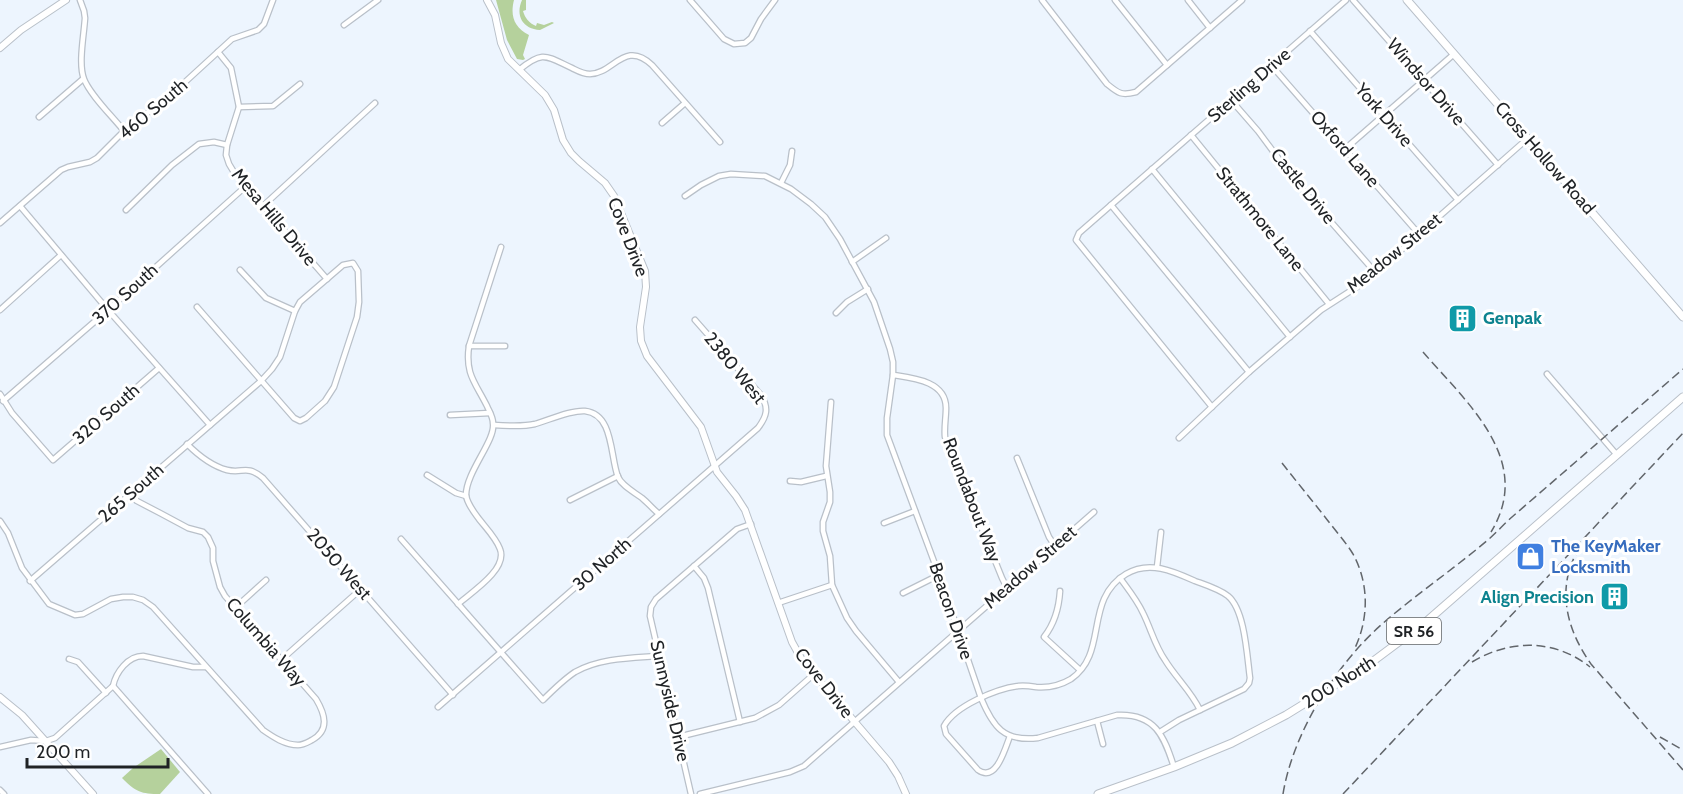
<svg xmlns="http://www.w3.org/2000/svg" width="1683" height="794" font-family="Cabin,sans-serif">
  <rect width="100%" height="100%" fill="#edf5fe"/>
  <!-- green -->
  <g fill="#b5d19c">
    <path d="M496 0H514C510 16 514 27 529 35L523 55 525 59 523 60 517 59 507 40Z"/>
    <path d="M522 0H526V10L523 11C525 18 529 23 536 26L537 23 544 25 552 22 554 23 540 30C523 29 515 16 522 0Z"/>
    <path d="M161 749 180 772 160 794C141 794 136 792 122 778L133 768Z"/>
  </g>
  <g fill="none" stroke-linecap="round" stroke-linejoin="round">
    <defs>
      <g id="street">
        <path d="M80 0 84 11 85 18C84 35 78 64 84 79 90 95 113 117 124 131"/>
        <polyline points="690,0 724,39 734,44 745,43 751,38 761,19 775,0"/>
        <path d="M1042 0 1107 84C1118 93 1121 96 1136 92L1242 0"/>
        <polyline points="1115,0 1167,65"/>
        <polyline points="1188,0 1210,28"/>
        <polyline points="1353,0 1498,165"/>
        <polyline points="344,25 378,0"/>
        <polyline points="1310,31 1458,200"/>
        <polyline points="218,52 231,68 239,107 227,145 226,155 229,164 235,174 327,279"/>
        <polyline points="1271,65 1419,234"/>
        <path d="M519 70C543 50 546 56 572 68 578 71 583 74 590 74 613 74 625 39 652 65L720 142"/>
        <polyline points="1231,100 1258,131 1296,182 1375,272"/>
        <polyline points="239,107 273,106 300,84"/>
        <polyline points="39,117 83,79"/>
        <polyline points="662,123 685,103"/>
        <polyline points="1191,135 1329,304"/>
        <polyline points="1345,149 1454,54"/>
        <polyline points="1152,169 1290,337"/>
        <polyline points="781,183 790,165 792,151"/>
        <path d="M685 196 701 185 719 176 731 174 765 176 791 189 811 204 825 217 840 239 874 302 890 349 893 362V375L887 418V435L939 575 981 698C993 727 1004 742 1038 738L1117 715C1155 713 1164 736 1174 767"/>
        <polyline points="1111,205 1249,372"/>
        <polyline points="20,206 108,310 210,425"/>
        <polyline points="263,206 375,103"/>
        <polyline points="126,210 172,165 199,144 214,142 227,145"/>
        <polyline points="0,223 61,170 68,167 90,162 97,158 124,131 172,94 232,39 258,30 264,24 273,0"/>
        <polyline points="852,262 886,238"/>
        <polyline points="240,270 266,298 295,311"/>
        <polyline points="0,310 61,255"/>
        <polyline points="836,313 847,302 868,289"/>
        <polyline points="469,346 505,346"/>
        <polyline points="1547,374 1617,455"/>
        <path d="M893 375C913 378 946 381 946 408 946 418 944 427 945 437L1002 578 1007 588"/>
        <polyline points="0,394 12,413 53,460 159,368"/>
        <polyline points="3,401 108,310 246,186"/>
        <polyline points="831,402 826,466 830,492 830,502 823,522 823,531 830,556 832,585 847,618 856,631 899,682"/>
        <polyline points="1212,407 1076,240 1079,233 1346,0"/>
        <polyline points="450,415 490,413"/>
        <path d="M494 425C508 426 522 427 535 424 549 420 570 410 585 411 614 414 610 457 618 477 622 486 634 492 642 498 648 503 653 509 659 514"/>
        <polyline points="1179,438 1249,372 1321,310 1366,281 1527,139"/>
        <path d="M187 444C198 455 212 466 227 470 243 474 246 464 263 478L453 695"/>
        <polyline points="1017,458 1049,537 1055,546"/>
        <polyline points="427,475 456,493 466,496"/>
        <polyline points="790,481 801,482 826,476"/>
        <polyline points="570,500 618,476"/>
        <path d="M0 521 8 533 22 568 49 604 75 615 83 614 111 599 123 597H133L143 600 153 607 263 730C273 737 285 745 298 745 303 745 308 742 312 740 330 730 325 714 316 699L225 596 220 587 213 561V548L208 537 203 532 188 528 160 513 137 501 129 494"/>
        <polyline points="884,523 915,511"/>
        <path d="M401 539 543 700C553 690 563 680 575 672 600 658 631 658 658 656"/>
        <polyline points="694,566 704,578 708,588 740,722"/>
        <polyline points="1157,567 1161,532"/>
        <path d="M1120 578C1128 589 1137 600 1143 613 1151 629 1155 646 1165 660 1176 678 1191 691 1200 710"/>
        <polyline points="30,581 261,381 272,369 280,357 295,311 300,302 343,265 353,263 358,271 359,302 357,317 334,387 325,401 306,418 300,421 294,418 197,307"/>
        <path d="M1060 591C1059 608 1055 623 1044 637L1080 670"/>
        <polyline points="903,593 939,575"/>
        <polyline points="778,603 832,585"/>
        <path d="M458 604C472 592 508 569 500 549 496 538 486 528 479 519 474 512 467 504 466 495 466 472 496 440 493 423 493 417 489 411 487 406 475 382 465 374 469 346L501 247"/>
        <polyline points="235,608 266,580"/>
        <polyline points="69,659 78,662 106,693"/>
        <polyline points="281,660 361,589"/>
        <polyline points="113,686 208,794"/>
        <path d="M438 707 758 428C767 416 769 408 761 395L695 320"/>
        <polyline points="1097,721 1103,744"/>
        <path d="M1010 736C1005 749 996 783 978 770L946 734 944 726C955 706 996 689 1018 686 1024 685 1030 686 1036 687 1048 688 1061 685 1071 679 1109 653 1083 600 1126 574 1149 560 1173 571 1195 581 1206 585 1219 589 1228 596 1245 610 1247 656 1250 678L1249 683 1244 689 1179 720 1160 732"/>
        <polyline points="678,737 755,718 779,705 813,675"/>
        <path d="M0 747 31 740 46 741 55 738 113 686C116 672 128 656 143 656L193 667H206"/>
        <polyline points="0,790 4,794"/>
        <polyline points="691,794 650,616 651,607 656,599 737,529 751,524"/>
        <polyline points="700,794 790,772 804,766 1094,512"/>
      </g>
      <g id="secondary">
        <polyline points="487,0 495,15 501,43 508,59 545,95 554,110 563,140 571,153 579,161 605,183 614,196 645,271 646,287 640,327 641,341 647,356 701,427 717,472 736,496 745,510 792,642 802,660 889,762 898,776 906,794"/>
        <polyline points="0,48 21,30 66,0"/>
        <polyline points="0,697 22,715 93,794"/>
      </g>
      <g id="primary">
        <polyline points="1407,0 1683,317"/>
        <polyline points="1098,794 1174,767 1232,743 1286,715 1372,662 1427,621 1683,397"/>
      </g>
    </defs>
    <!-- street casing -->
    <use href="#street" stroke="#b9c0c9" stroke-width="7"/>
    <!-- secondary casing -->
    <use href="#secondary" stroke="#b9c0c9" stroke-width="8"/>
    <!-- primary casing -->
    <use href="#primary" stroke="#b9c0c9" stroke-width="9"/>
    <!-- street -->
    <use href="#street" stroke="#fff" stroke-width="4.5"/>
    <!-- secondary -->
    <use href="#secondary" stroke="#fff" stroke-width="6"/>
    <!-- primary -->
    <use href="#primary" stroke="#fff" stroke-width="7"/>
    <!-- rail -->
    <g stroke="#62666b" stroke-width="1.5" stroke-dasharray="9 4.5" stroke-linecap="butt">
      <path d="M1423 352C1466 402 1535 460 1491 532"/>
      <path d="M1282 463C1296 481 1311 499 1325 517 1334 529 1345 541 1353 554 1369 583 1369 618 1355 648"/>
      <path d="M1580 547C1555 586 1566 629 1591 664L1683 770"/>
      <path d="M1472 662C1510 639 1555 639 1590 667"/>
      <polyline points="1660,737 1683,750"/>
      <path d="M1283 794C1293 733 1335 666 1381 625 1415 595 1454 569 1489 539 1497 532 1504 524 1512 517L1683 369"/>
      <polyline points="1343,794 1683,433"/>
    </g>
  </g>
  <!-- icons -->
  <defs>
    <symbol id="building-square" viewBox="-11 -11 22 22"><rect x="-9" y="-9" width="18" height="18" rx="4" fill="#0f9aa8" stroke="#fff"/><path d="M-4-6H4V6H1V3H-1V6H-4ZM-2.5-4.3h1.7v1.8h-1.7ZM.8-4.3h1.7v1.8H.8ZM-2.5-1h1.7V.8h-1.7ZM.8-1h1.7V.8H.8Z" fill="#fff"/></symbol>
    <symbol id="shop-square" viewBox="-11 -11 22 22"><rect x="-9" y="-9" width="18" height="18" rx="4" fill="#3f7fe0" stroke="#fff"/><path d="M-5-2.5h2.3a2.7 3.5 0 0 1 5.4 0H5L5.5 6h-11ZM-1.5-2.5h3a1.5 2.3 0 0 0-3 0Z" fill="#fff"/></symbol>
  </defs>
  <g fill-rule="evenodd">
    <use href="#building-square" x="1446" y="302" width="33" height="33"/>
    <use href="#shop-square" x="1514" y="540" width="33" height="33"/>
    <use href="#building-square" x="1598" y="580" width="33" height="33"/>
  </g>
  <g text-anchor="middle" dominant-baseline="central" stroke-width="6" stroke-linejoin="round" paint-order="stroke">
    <!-- shield labels -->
    <rect fill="#fff" stroke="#626466" stroke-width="1.5" x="1387" y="618" width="54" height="26" rx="4.5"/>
    <g font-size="16" font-weight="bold" fill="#1f2225">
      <text x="1414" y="631">SR 56</text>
    </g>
    <!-- street labels -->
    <g font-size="18" fill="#1f2225" stroke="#fff">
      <text transform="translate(1426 82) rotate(49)">Windsor Drive</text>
      <text transform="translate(1249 85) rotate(-41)">Sterling Drive</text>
      <text transform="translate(153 109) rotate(-40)">460 South</text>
      <text transform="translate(1384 115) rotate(49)">York Drive</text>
      <text transform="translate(1345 149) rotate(49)">Oxford Lane</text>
      <text transform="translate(1545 158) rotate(49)">Cross Hollow Road</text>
      <text transform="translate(1303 186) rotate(51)">Castle Drive</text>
      <text transform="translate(274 217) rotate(50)">Mesa Hills Drive</text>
      <text transform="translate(1260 219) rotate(51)">Strathmore Lane</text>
      <text transform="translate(628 237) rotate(69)">Cove Drive</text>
      <text transform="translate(1394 253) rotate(-39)">Meadow Street</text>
      <text transform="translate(125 294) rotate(-42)">370 South</text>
      <text transform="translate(735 368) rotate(51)">2380 West</text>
      <text transform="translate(106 414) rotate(-41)">320 South</text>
      <text transform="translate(131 493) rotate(-41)">265 South</text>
      <text transform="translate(972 500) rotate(69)">Roundabout Way</text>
      <text transform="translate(339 564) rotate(49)">2050 West</text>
      <text transform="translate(602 564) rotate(-41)">30 North</text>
      <text transform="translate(1030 567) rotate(-41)">Meadow Street</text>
      <text transform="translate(951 611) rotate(71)">Beacon Drive</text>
      <text transform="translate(266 642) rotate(49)">Columbia Way</text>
      <text transform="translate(1339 682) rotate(-32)">200 North</text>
      <text transform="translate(824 683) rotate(52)">Cove Drive</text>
      <text transform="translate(670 701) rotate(77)">Sunnyside Drive</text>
    </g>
    <!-- culture labels -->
    <g font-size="18" font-weight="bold" fill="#0d838f" stroke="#fff" text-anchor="start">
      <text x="1483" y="318">Genpak</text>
      <text x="1594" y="597" text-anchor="end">Align Precision</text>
    </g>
    <!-- shop labels -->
    <g font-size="18" font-weight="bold" fill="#366cbe" stroke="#fff" text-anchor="start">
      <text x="1551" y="546">The KeyMaker<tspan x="1551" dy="21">Locksmith</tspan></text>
    </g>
  </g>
  <!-- scale -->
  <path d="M27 758v9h141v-9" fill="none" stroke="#1f2225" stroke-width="3"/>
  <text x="36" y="758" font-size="18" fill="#1f2225" stroke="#ffffff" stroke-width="4.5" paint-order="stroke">200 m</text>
</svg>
